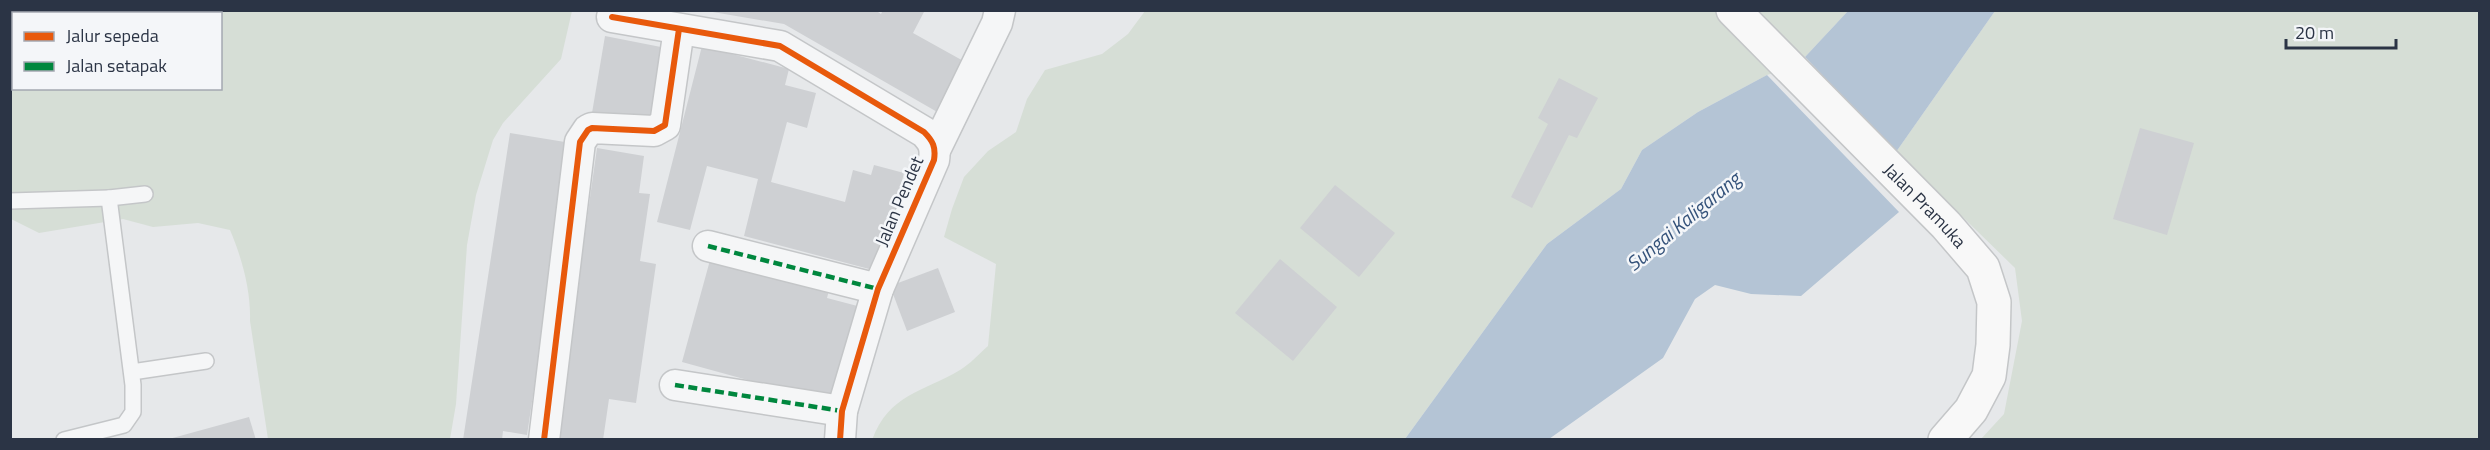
<svg xmlns="http://www.w3.org/2000/svg" width="2490" height="450" font-family="'Titillium Web',sans-serif">
  <rect width="100%" height="100%" fill="#e6e8ea"/>
  <!-- green -->
  <g fill="#d6ded6" fill-rule="evenodd">
    <path d="M10 11H572L561 59 503 123 493 140 476 195 467 245 456 404 450 439H268L250 321C251 291 242 258 230 230L198 223 153 227 123 219 39 233 11 219ZM14 14H220V88H14Z"/>
    <path d="M1145 11H1848L1805 57 1791 67 1767 75 1698 112 1642 150 1621 189 1547 244 1405 439 872 440C889 394 923 392 960 370 970 364 979 354 988 346L996 264 944 237 952 209 964 177 988 151 1016 132 1027 99 1045 70 1102 54 1128 34Z"/>
    <polygon points="1995,11 2479,11 2479,439 2392,438 2383,440 1981,439 2004,414 2022,321 2015,268 1896,152"/>
  </g>
  <!-- water -->
  <g fill="#b4c4d5">
    <polygon points="1848,11 1995,11 1896,152 1805,57"/>
    <polygon points="1767,75 1899,212 1801,296 1751,294 1715,285 1695,299 1663,358 1549,439 1405,439 1547,244 1621,189 1642,150 1698,112"/>
  </g>
  <!-- building -->
  <g fill="#ced0d3">
    <polygon points="701,10 875,10 881,14 883,10 925,10 913,33 967,63 939,113 784,24"/>
    <polygon points="605,36 666,48 652,124 592,113"/>
    <polygon points="702,46 789,69 785,85 816,93 807,128 787,122 771,182 845,202 853,170 871,175 874,165 904,173 893,217 887,216 873,270 744,236 758,179 707,166 690,230 657,222"/>
    <polygon points="1559,78 1598,98 1577,138 1569,135 1532,208 1511,197 1548,124 1538,118"/>
    <polygon points="2140,128 2194,143 2167,235 2113,219"/>
    <polygon points="510,133 571,143 527,435 503,431 502,440 463,440"/>
    <polygon points="597,148 644,156 639,193 650,194 640,261 656,264 636,403 609,399 603,440 556,440"/>
    <polygon points="1335,185 1395,233 1359,277 1300,228"/>
    <polygon points="712,253 830,286 827,298 865,308 838,405 682,362"/>
    <polygon points="1280,259 1337,307 1293,361 1235,313"/>
    <polygon points="938,268 955,312 907,331 890,286"/>
    <polygon points="249,417 256,440 169,440 169,439"/>
  </g>
  <g fill="none" stroke-linecap="round" stroke-linejoin="round">
    <defs>
      <g id="lane">
        <polyline points="109,198 145,194"/>
        <polyline points="10,201 109,198 133,385 133,412 124,425 64,440"/>
        <polyline points="132,372 206,361"/>
      </g>
      <g id="street">
        <path d="M612 17 780 46 924 132C933 141 936 147 934 160L878 289 842 411 840 440"/>
        <polyline points="936,148 997,23 1000,10"/>
        <polyline points="708,246 878,289"/>
        <polyline points="675,385 842,411"/>
        <polyline points="544,440 580,142 588,130 592,128 654,131 665,125 679,29"/>
      </g>
      <g id="secondary">
        <path id="s1" d="M1733 10 1946 225 1983 268 1994 302 1993 345 1989 376 1971 410 1945 440"/>
      </g>
    </defs>
    <!-- lane casing -->
    <use href="#lane" stroke="#c4c6c8" stroke-width="18"/>
    <!-- street casing -->
    <use href="#street" stroke="#c4c6c8" stroke-width="33"/>
    <!-- secondary casing -->
    <use href="#secondary" stroke="#c4c6c8" stroke-width="36"/>
    <!-- lane -->
    <use href="#lane" stroke="#f5f6f7" stroke-width="15"/>
    <!-- street -->
    <use href="#street" stroke="#f5f6f7" stroke-width="30"/>
    <!-- secondary -->
    <use href="#secondary" stroke="#f8f8f8" stroke-width="33"/>
    <!-- quiet -->
    <g stroke="#00873e" stroke-width="4.5" stroke-dasharray="9 4.5" stroke-linecap="butt">
      <polyline points="708,246 878,289"/>
      <polyline points="675,385 842,411"/>
    </g>
    <defs>
      <g id="cycleway">
        <path d="M612 17 780 46 924 132C933 141 936 147 934 160L878 289 842 411 840 440"/>
        <polyline points="544,440 580,142 588,130 592,128 654,131 665,125 679,29"/>
      </g>
    </defs>
    <!-- cycleway casing -->
    <use href="#cycleway" stroke="#f4f6f9" stroke-width="10"/>
    <!-- cycleway -->
    <use href="#cycleway" stroke="#e8590c" stroke-width="6"/>
  </g>
  <g text-anchor="middle" dominant-baseline="central" stroke-width="5" stroke-linejoin="round" paint-order="stroke">
    <!-- street labels -->
    <g font-size="18" fill="#2b3445" stroke="#f4f6f9">
      <text transform="translate(899 201) rotate(-67)">Jalan Pendet</text>
      <text stroke="none"><textPath href="#s1" startOffset="274">Jalan Pramuka</textPath></text>
    </g>
    <!-- water labels -->
    <g font-size="20" font-style="italic" fill="#34527a" stroke="#f4f6f9">
      <text transform="translate(1683 221) rotate(-40)">Sungai Kaligarang</text>
    </g>
  </g>
  <!-- border -->
  <rect width="2490" height="450" fill="none" stroke="#2b3445" stroke-width="24"/>
  <!-- legend -->
  <rect x="12" y="12" width="210" height="78" fill="#f4f6f9" stroke="#a4a8b1" stroke-width="1.5"/>
  <rect x="24" y="32" width="30" height="9" fill="#e8590c" stroke="#a4a8b1" stroke-width="1.5"/>
  <text x="66" y="42" font-size="18" fill="#2b3445">Jalur sepeda</text>
  <rect x="24" y="62" width="30" height="9" fill="#00873e" stroke="#a4a8b1" stroke-width="1.5"/>
  <text x="66" y="72" font-size="18" fill="#2b3445">Jalan setapak</text>
  <!-- scale -->
  <path d="M2286 39v9h110v-9" fill="none" stroke="#2b3445" stroke-width="3"/>
  <text x="2295" y="39" font-size="18" fill="#2b3445" stroke="#f4f6f9" stroke-width="4.5" paint-order="stroke">20 m</text>
</svg>
